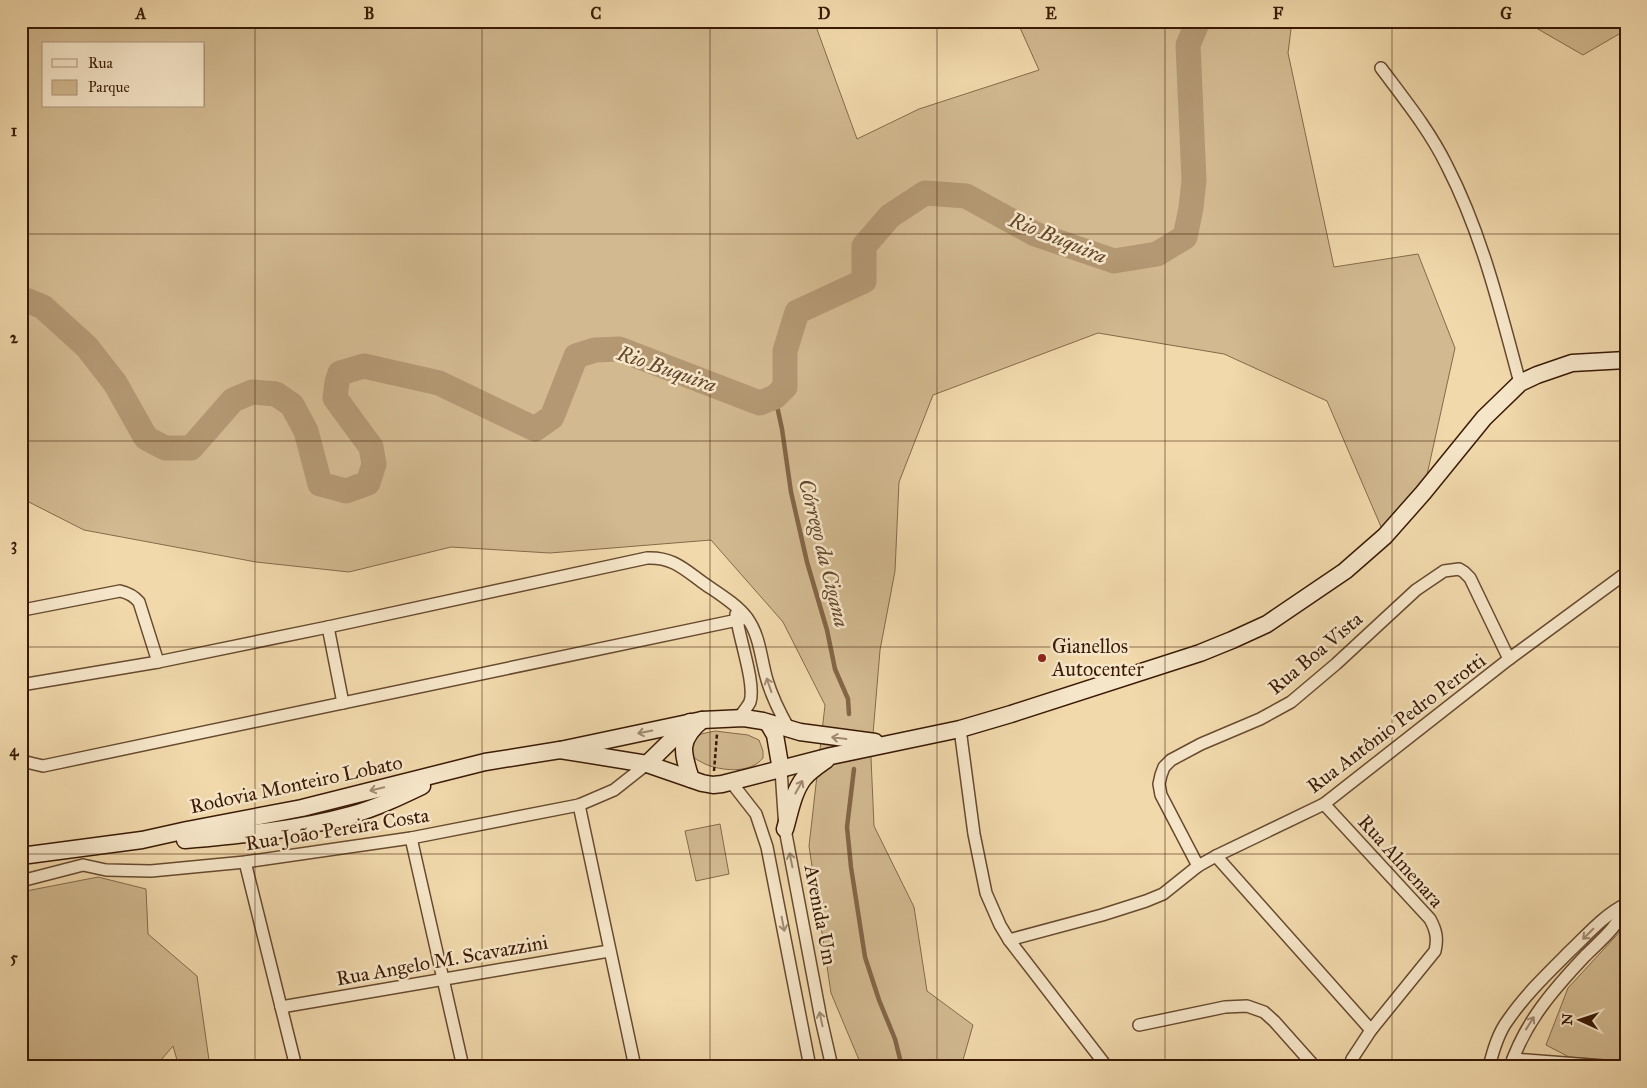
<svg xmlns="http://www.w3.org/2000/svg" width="1647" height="1088" font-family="'IM FELL Great Primer',serif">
  <rect width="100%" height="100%" fill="#f1d9ac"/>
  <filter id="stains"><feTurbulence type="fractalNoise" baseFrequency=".004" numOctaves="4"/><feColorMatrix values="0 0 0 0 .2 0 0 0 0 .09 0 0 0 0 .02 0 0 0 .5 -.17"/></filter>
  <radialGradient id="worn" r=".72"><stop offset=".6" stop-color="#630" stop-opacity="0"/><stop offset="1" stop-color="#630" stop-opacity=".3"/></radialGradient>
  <!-- green -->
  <g fill="#d2b990" stroke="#866a4a" fill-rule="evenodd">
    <path d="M21 21H814L857 139 919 109 1039 70 1017 21H1292L1288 53 1334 267 1418 254 1455 348 1423 493 1385 536 1327 401 1224 354 1098 333 933 395 899 482 895 571 880 650 871 758 874 826 914 907 927 991 973 1025 961 1067H862L831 993 809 846 825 705 783 622 711 540 550 553 451 547 349 572 256 562 84 530 21 498ZM44 44H204V106H44Z"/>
    <polygon points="1524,21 1626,21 1626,30 1583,55"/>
    <path d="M715 731 748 735 759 740 763 751V758C751 773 726 771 710 766 704 764 698 760 692 757L691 744 701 734Z"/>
    <polygon points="720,824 729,874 696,881 685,831"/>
    <polygon points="98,877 146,889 148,934 197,976 210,1067 179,1067 173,1046 155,1067 21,1067 21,892"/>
    <polygon points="1626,925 1626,1062 1569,1057 1546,1045 1568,988"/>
  </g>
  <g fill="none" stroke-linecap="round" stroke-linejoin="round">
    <!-- stream -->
    <g stroke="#836647" stroke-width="4.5">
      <polyline points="775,397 782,429 791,492 807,562 827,630 835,669 848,699 849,714"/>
      <polyline points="854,769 847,827 851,867 865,957 879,1000 895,1039 902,1067"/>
    </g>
    <!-- river -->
    <polyline stroke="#b39873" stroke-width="25" points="21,298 43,307 87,347 115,383 146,438 165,448 191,448 233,400 252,392 276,394 292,405 306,431 320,484 346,491 368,483 374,464 371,447 335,398 337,382 340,373 364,366 439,383 535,429 552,417 576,356 595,350 619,349 760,403 775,397 785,387 785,351 797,312 864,281 864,246 890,216 925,193 966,196 1035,234 1114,261 1157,254 1185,237 1191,208 1194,180 1188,45 1198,21"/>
    <defs>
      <g id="minor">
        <path d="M1381 68C1405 100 1430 131 1447 166 1482 234 1500 309 1520 383"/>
        <path d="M21 612 23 610 120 591C129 593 134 596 139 602L158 662"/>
        <path d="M736 614C738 635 756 684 750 702 747 708 742 713 739 718"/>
        <polyline points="328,627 343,703"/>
        <path d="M21 685 158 662 328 627 647 558C672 557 683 568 702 582 716 592 737 604 747 618 760 635 761 660 767 680 772 697 780 713 789 729"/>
        <polyline points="960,729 974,834 986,893 1000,925 1009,940 1107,1067"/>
        <polyline points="21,757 26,762 43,766 747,618"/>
        <polyline points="781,770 785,829 821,1019 832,1067"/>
        <polyline points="731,782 756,814 767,847 810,1067"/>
        <path d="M1324 804 1430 919C1436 930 1438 938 1435 951L1371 1030 1352 1059 1358 1067"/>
        <polyline points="579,805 635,1067"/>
        <polyline points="411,838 463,1067"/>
        <polyline points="1216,856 1371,1030"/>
        <polyline points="245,862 296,1067"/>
        <polyline points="1198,866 1161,795 1159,784 1161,775 1164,767 1171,760 1201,744 1260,719 1291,702 1336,664 1416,590 1444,571 1459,569 1464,572 1470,578 1509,659"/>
        <polyline points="21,881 83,865 106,870 151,871 245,862 411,838 579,805 614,790 647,764"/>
        <polyline points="1009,940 1102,915 1146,901 1163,894 1198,866 1216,856 1324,804 1509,659 1626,573"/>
        <polyline points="281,1007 609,951"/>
        <polyline points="1139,1025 1225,1007 1247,1006 1264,1012 1274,1021 1315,1067"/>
        <polyline points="1513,1059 1617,1067"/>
        <path d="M1489 1067C1493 1051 1498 1033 1508 1020 1525 995 1548 973 1570 951 1588 934 1604 915 1626 904"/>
        <path d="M1510 1067C1525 1022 1553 990 1585 956 1601 940 1618 927 1626 905"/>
      </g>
      <g id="secondary">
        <polyline points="768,723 775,735 781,770"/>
        <polyline points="560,750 647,764 702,783 713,785 722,784 831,756 960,729 1011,714 1200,653 1232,640 1267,624 1345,571 1385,536 1423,493 1484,418 1520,383 1537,375 1572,363 1626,360"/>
        <polyline points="647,764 690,722"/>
        <path d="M691 779C682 752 678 740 702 720"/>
        <path d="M785 829C790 812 793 792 804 778 810 771 819 765 826 760"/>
        <path d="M185 840C241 835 297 830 351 815 376 808 399 797 422 786"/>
        <polyline points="21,856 142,840 187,830 302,808 485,762 560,750 702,720 744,718 763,721 800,732 875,742"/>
      </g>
    </defs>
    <!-- minor casing -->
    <use href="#minor" stroke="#684a2f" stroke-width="14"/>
    <!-- secondary casing -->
    <use href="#secondary" stroke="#3a1a05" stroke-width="19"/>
    <!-- path -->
    <polyline stroke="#3a1a05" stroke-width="2.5" stroke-dasharray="4 2.5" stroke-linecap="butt" points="714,771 717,734"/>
    <!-- minor -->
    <use href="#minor" stroke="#f6e6c9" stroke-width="11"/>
    <!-- secondary -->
    <use href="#secondary" stroke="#f6e6c9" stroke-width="16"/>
  </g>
  <!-- one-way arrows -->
  <defs><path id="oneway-shaft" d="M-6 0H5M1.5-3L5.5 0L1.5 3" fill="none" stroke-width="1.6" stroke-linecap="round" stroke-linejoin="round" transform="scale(1.25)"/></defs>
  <g stroke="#a18a71">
    <use href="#oneway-shaft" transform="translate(769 685) rotate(-109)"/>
    <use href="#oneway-shaft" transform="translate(645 732) rotate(168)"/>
    <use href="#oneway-shaft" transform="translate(839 738) rotate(-173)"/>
    <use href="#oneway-shaft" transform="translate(799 787) rotate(-61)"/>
    <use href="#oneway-shaft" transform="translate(377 789) rotate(166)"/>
    <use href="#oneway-shaft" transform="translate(791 860) rotate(-101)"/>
    <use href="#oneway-shaft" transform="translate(783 924) rotate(79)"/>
    <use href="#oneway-shaft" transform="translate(1588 934) rotate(135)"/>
    <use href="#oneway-shaft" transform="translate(821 1019) rotate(-102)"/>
    <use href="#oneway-shaft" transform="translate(1530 1023) rotate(-58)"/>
  </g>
  <!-- grid -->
  <path fill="none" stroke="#3a1a05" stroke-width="1" stroke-opacity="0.55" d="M255 21V1067M482 21V1067M710 21V1067M937 21V1067M1165 21V1067M1392 21V1067M21 234H1626M21 441H1626M21 647H1626M21 854H1626"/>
  <!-- markers -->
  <circle fill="#8f2418" stroke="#f6e6c9" stroke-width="2" cx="1042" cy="658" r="5"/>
  <g text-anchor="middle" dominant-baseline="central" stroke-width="5" stroke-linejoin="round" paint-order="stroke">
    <!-- poi labels -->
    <g font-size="20" fill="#3a1a05" stroke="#f6e6c9" text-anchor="start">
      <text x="1052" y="646">Gianellos<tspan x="1052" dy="23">Autocenter</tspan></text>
    </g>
    <!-- street labels -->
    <g font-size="20" fill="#3a1a05" stroke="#f6e6c9">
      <text transform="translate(1315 653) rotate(-40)">Rua Boa Vista</text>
      <text transform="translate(1396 723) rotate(-37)">Rua Antônio Pedro Perotti</text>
      <text transform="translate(296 784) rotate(-12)">Rodovia Monteiro Lobato</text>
      <text transform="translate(337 829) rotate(-9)">Rua João Pereira Costa</text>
      <text transform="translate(1401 861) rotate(48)">Rua Almenara</text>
      <text transform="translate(821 915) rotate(79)">Avenida Um</text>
      <text transform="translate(442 960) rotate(-10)">Rua Angelo M. Scavazzini</text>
    </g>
    <!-- water labels -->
    <g font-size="21" font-style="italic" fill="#64462c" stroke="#f6e6c9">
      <text transform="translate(1058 238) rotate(22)">Rio Buquira</text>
      <text transform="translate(667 369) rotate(19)">Rio Buquira</text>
      <text transform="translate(824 553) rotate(76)">Córrego da Cigana</text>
    </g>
  </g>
  <!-- margin -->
  <rect width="1647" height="1088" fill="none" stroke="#f1d9ac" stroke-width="55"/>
  <!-- legend -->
  <rect x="42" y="42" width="162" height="65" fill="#f6e6c9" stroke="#ab947b"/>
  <rect x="52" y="59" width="25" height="8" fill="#f6e6c9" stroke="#ab947b"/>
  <text x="88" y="68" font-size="15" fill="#3a1a05">Rua</text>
  <rect x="52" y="80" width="25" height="15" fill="#d2b990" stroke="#ab947b"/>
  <text x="88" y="92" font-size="15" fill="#3a1a05">Parque</text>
  <!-- north arrow -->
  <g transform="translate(1580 1020) rotate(273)" stroke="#f6e6c9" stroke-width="4" paint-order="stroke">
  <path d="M0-4L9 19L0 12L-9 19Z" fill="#3a1a05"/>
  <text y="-8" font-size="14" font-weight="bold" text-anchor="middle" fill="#3a1a05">N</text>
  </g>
  <rect x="28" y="28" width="1592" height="1032" fill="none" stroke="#3a1a05" stroke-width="2"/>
  <g font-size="16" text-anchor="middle" font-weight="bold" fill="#3a1a05">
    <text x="141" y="19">A</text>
    <text x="369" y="19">B</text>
    <text x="596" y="19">C</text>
    <text x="824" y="19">D</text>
    <text x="1051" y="19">E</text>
    <text x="1278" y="19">F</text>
    <text x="1506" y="19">G</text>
    <text x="14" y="136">1</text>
    <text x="14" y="343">2</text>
    <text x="14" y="550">3</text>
    <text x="14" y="756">4</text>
    <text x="14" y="963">5</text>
  </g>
  <rect width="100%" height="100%" filter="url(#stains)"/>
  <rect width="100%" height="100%" fill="url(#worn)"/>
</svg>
